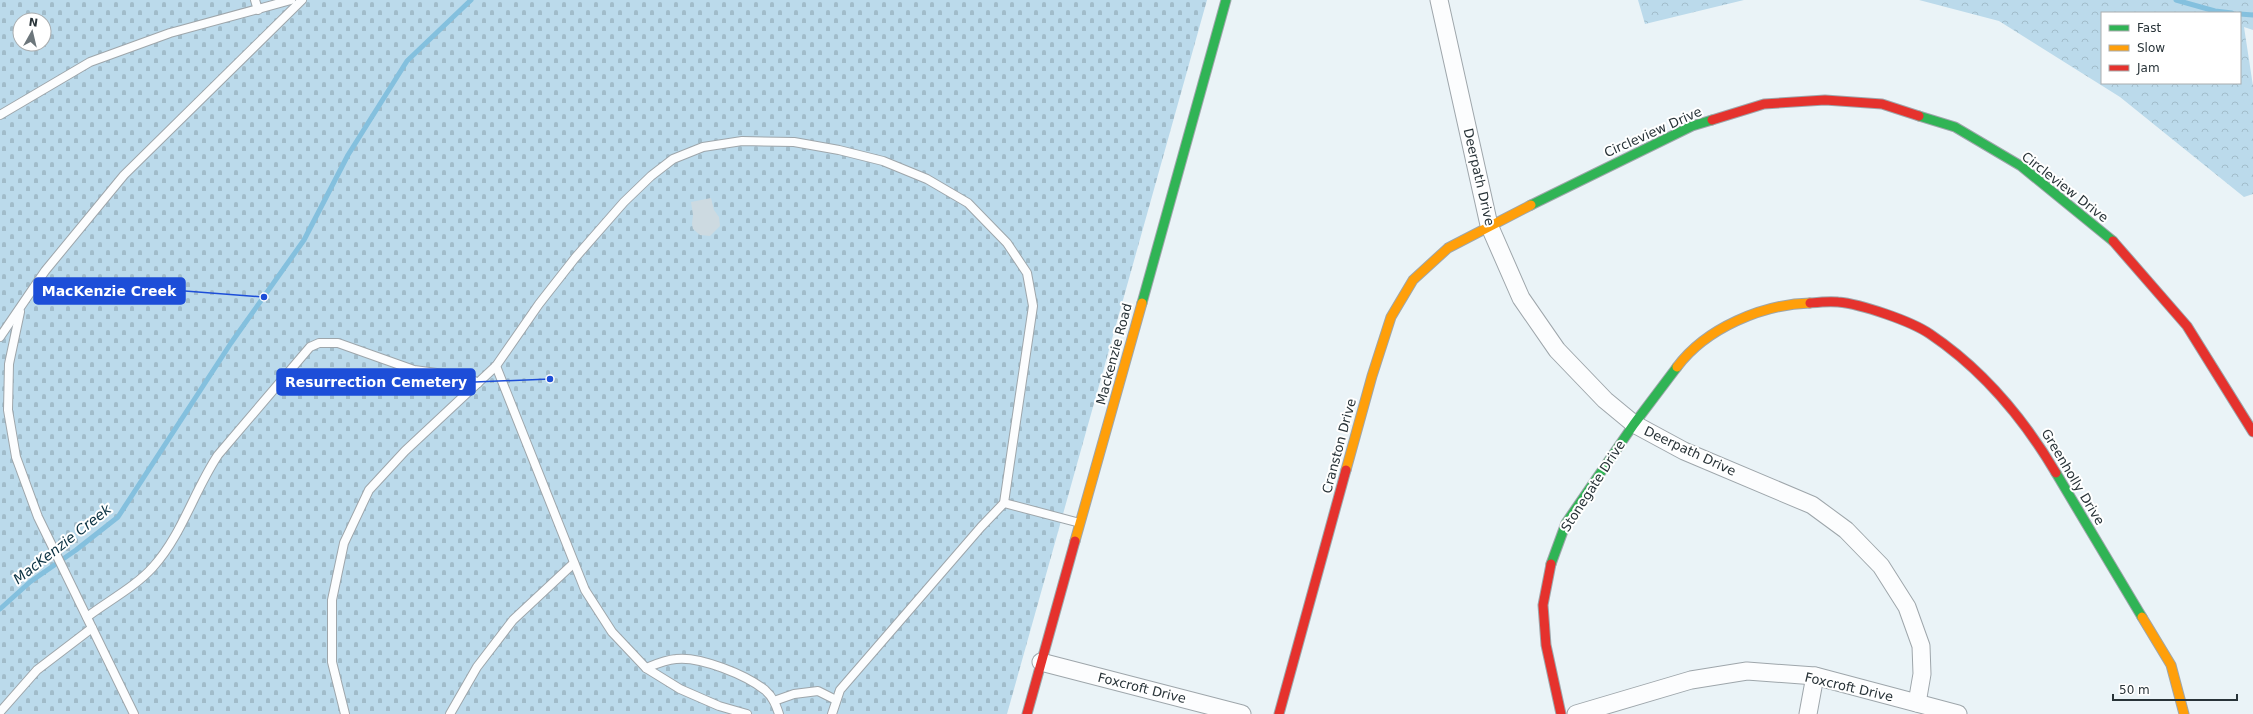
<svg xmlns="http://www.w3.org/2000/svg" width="2253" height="714" font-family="'DejaVu Sans',sans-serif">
  <defs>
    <pattern id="forest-crowns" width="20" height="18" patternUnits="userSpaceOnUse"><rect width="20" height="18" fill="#bbdaeb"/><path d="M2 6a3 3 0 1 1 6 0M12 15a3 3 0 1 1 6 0" fill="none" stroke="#a1bcca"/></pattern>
    <pattern id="cemetery-stones" width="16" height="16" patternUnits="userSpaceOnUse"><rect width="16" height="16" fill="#bbdaeb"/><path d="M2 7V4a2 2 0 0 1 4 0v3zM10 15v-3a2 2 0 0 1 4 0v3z" fill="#a1bcca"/></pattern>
  </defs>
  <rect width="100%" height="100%" fill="#eaf3f7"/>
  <!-- forest -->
  <g fill="url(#forest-crowns)" fill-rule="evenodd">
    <polygon points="1638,0 1744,0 1645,24"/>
    <path d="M1919 0H2253V30L2244 27 2253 86V194L2244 197 2120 97 1999 21ZM2102 13H2240V83H2102Z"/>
  </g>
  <!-- cemetery -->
  <path fill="url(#cemetery-stones)" fill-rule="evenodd" d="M0 0H1207L1007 714H0ZM20 20H44V44H20Z"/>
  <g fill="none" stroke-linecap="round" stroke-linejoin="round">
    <!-- stream -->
    <g stroke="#84c0de" stroke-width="5">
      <polyline points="2176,0 2215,11 2232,13"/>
      <polyline points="2240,14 2253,15"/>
      <polyline points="0,609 30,582 76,550 118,517 231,343 304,240 348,155 407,61 471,0"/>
    </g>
  </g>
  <!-- building -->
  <polygon fill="#cddae1" points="711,198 714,210 719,217 720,226 710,236 700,235 693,229 692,224 693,215 691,202"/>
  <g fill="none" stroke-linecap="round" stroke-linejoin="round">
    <defs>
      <g id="lane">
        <polyline points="255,0 258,10"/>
        <polyline points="0,115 90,62 170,33 291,0"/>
        <polyline points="20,312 9,364 8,410 16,457 38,517 134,714"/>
        <polyline points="0,337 45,271 124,175 302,0"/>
        <polyline points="496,366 585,590 612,632 646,668 680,689 719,706 747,714"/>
        <polyline points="1004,503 1080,523"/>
        <path d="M87 617C108 601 135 587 153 567 182 535 194 491 218 455L310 347 319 343H338L414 370 467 377 478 383"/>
        <path d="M646 668C656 664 665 660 676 659 700 656 746 675 765 690 773 697 776 705 779 714"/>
        <polyline points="774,701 794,694 818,691 836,700"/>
        <polyline points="0,712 37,670 92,628"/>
        <polyline points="345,714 332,662 332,600 344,543 369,490 405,451 496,366 539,304 575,258 624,202 651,176 673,159 703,147 742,141 794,142 839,150 883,161 927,179 968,203 1007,243 1027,273 1033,306 1004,503 981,527 840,690 832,714"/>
        <polyline points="450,714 477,667 513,620 574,563"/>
      </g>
      <g id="street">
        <polyline points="1439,0 1489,225 1521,298 1557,350 1605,400 1634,424 1684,451 1812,505 1846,530 1881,566 1907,607 1921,646 1922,674 1917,703"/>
        <polyline points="1041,662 1242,714"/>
        <polyline points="1576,714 1691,680 1747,671 1815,676 1958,714"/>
        <polyline points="1808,714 1815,676"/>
      </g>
      <g id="fast">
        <polyline points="1919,116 1955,127 2021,166 2113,241"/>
        <polyline points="1531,205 1692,126 1712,120"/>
        <polyline points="1142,303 1226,0"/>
        <polyline points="2056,473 2142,617"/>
        <polyline points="1551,564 1566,523 1634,424 1677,367"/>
      </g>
      <g id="slow">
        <path d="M1677 367C1706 328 1763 304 1810 303"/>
        <polyline points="1346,470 1372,376 1391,317 1413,280 1448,248 1531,205"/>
        <polyline points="1075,541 1142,303"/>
        <polyline points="2142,617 2171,665 2184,714"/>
      </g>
      <g id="jam">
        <polyline points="1712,120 1764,104 1825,100 1882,104 1919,116"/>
        <polyline points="2113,241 2187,326 2253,432"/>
        <path d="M1810 303C1820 302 1829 301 1838 302 1861 304 1911 321 1930 334 1982 369 2024 419 2056 473"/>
        <polyline points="1551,564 1543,605 1546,645 1561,714"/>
        <polyline points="1027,714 1075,541"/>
        <polyline points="1279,714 1346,470"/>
      </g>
    </defs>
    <!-- lane casing -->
    <use href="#lane" stroke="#9ea6ab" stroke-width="10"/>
    <!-- street casing -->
    <use href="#street" stroke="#9ea6ab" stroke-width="19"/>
    <!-- fast casing -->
    <use href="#fast" stroke="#9ea6ab" stroke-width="11"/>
    <!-- slow casing -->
    <use href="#slow" stroke="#9ea6ab" stroke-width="11"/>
    <!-- jam casing -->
    <use href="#jam" stroke="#9ea6ab" stroke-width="11"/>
    <!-- lane -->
    <use href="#lane" stroke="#fcfdfe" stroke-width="8"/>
    <!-- street -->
    <use href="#street" stroke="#fcfdfe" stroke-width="17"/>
    <!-- fast -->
    <use href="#fast" stroke="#30b455" stroke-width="9"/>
    <!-- slow -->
    <use href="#slow" stroke="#ff9f0a" stroke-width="9"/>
    <!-- jam -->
    <use href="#jam" stroke="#e5322d" stroke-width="9"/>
  </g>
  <g text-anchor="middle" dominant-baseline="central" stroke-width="4" stroke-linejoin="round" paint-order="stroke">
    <!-- street labels -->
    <g font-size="13" fill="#283338" stroke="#fff">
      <text transform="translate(1653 132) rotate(-24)">Circleview Drive</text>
      <text transform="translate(1479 177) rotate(77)">Deerpath Drive</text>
      <text transform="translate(2065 187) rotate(38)">Circleview Drive</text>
      <text transform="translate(1114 354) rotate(-75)">Mackenzie Road</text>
      <text transform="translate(1339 446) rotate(-75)">Cranston Drive</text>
      <text transform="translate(1690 451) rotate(25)">Deerpath Drive</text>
      <text transform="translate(2073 477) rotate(59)">Greenholly Drive</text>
      <text transform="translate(1593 486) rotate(-57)">Stonegate Drive</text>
      <text transform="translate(1849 687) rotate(13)">Foxcroft Drive</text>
      <text transform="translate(1142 688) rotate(14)">Foxcroft Drive</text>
    </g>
    <!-- water labels -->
    <g font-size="14" font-style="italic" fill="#093041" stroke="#fff">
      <text transform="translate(62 544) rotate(-38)">MacKenzie Creek</text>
    </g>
  </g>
  <!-- callouts -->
  <path fill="none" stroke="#1d4ed8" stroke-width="1.5" d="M264 297L185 291M550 379L475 382"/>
  <g fill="#1d4ed8" stroke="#fff" stroke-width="1.5">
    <circle cx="264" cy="297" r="4"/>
    <circle cx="550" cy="379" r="4"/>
  </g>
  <g fill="#1d4ed8" stroke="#1d4ed8" stroke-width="1.5">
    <rect x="34" y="278" width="151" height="26" rx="4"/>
    <rect x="277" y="369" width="198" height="26" rx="4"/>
  </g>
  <g font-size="14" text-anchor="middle" font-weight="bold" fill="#fff">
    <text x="109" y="296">MacKenzie Creek</text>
    <text x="376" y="387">Resurrection Cemetery</text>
  </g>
  <!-- legend -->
  <rect x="2101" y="12" width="140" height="72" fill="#ffffff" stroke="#a9adaf"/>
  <rect x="2109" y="25" width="20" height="6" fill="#30b455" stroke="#a9adaf"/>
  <text x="2137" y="32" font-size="12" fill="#283338">Fast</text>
  <rect x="2109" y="45" width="20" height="6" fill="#ff9f0a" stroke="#a9adaf"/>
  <text x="2137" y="52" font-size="12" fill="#283338">Slow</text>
  <rect x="2109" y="65" width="20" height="6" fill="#e5322d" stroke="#a9adaf"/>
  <text x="2137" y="72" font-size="12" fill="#283338">Jam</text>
  <!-- north arrow -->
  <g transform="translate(32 32) rotate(8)"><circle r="19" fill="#ffffff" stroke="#a9adaf"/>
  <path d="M0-3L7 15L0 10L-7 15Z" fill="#6c767b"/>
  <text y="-6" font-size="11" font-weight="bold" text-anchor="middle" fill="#283338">N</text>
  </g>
  <!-- scale -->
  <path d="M2113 694v6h124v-6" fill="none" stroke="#283338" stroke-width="2"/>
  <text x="2119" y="694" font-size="12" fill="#283338" stroke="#ffffff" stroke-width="3" paint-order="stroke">50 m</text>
</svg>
